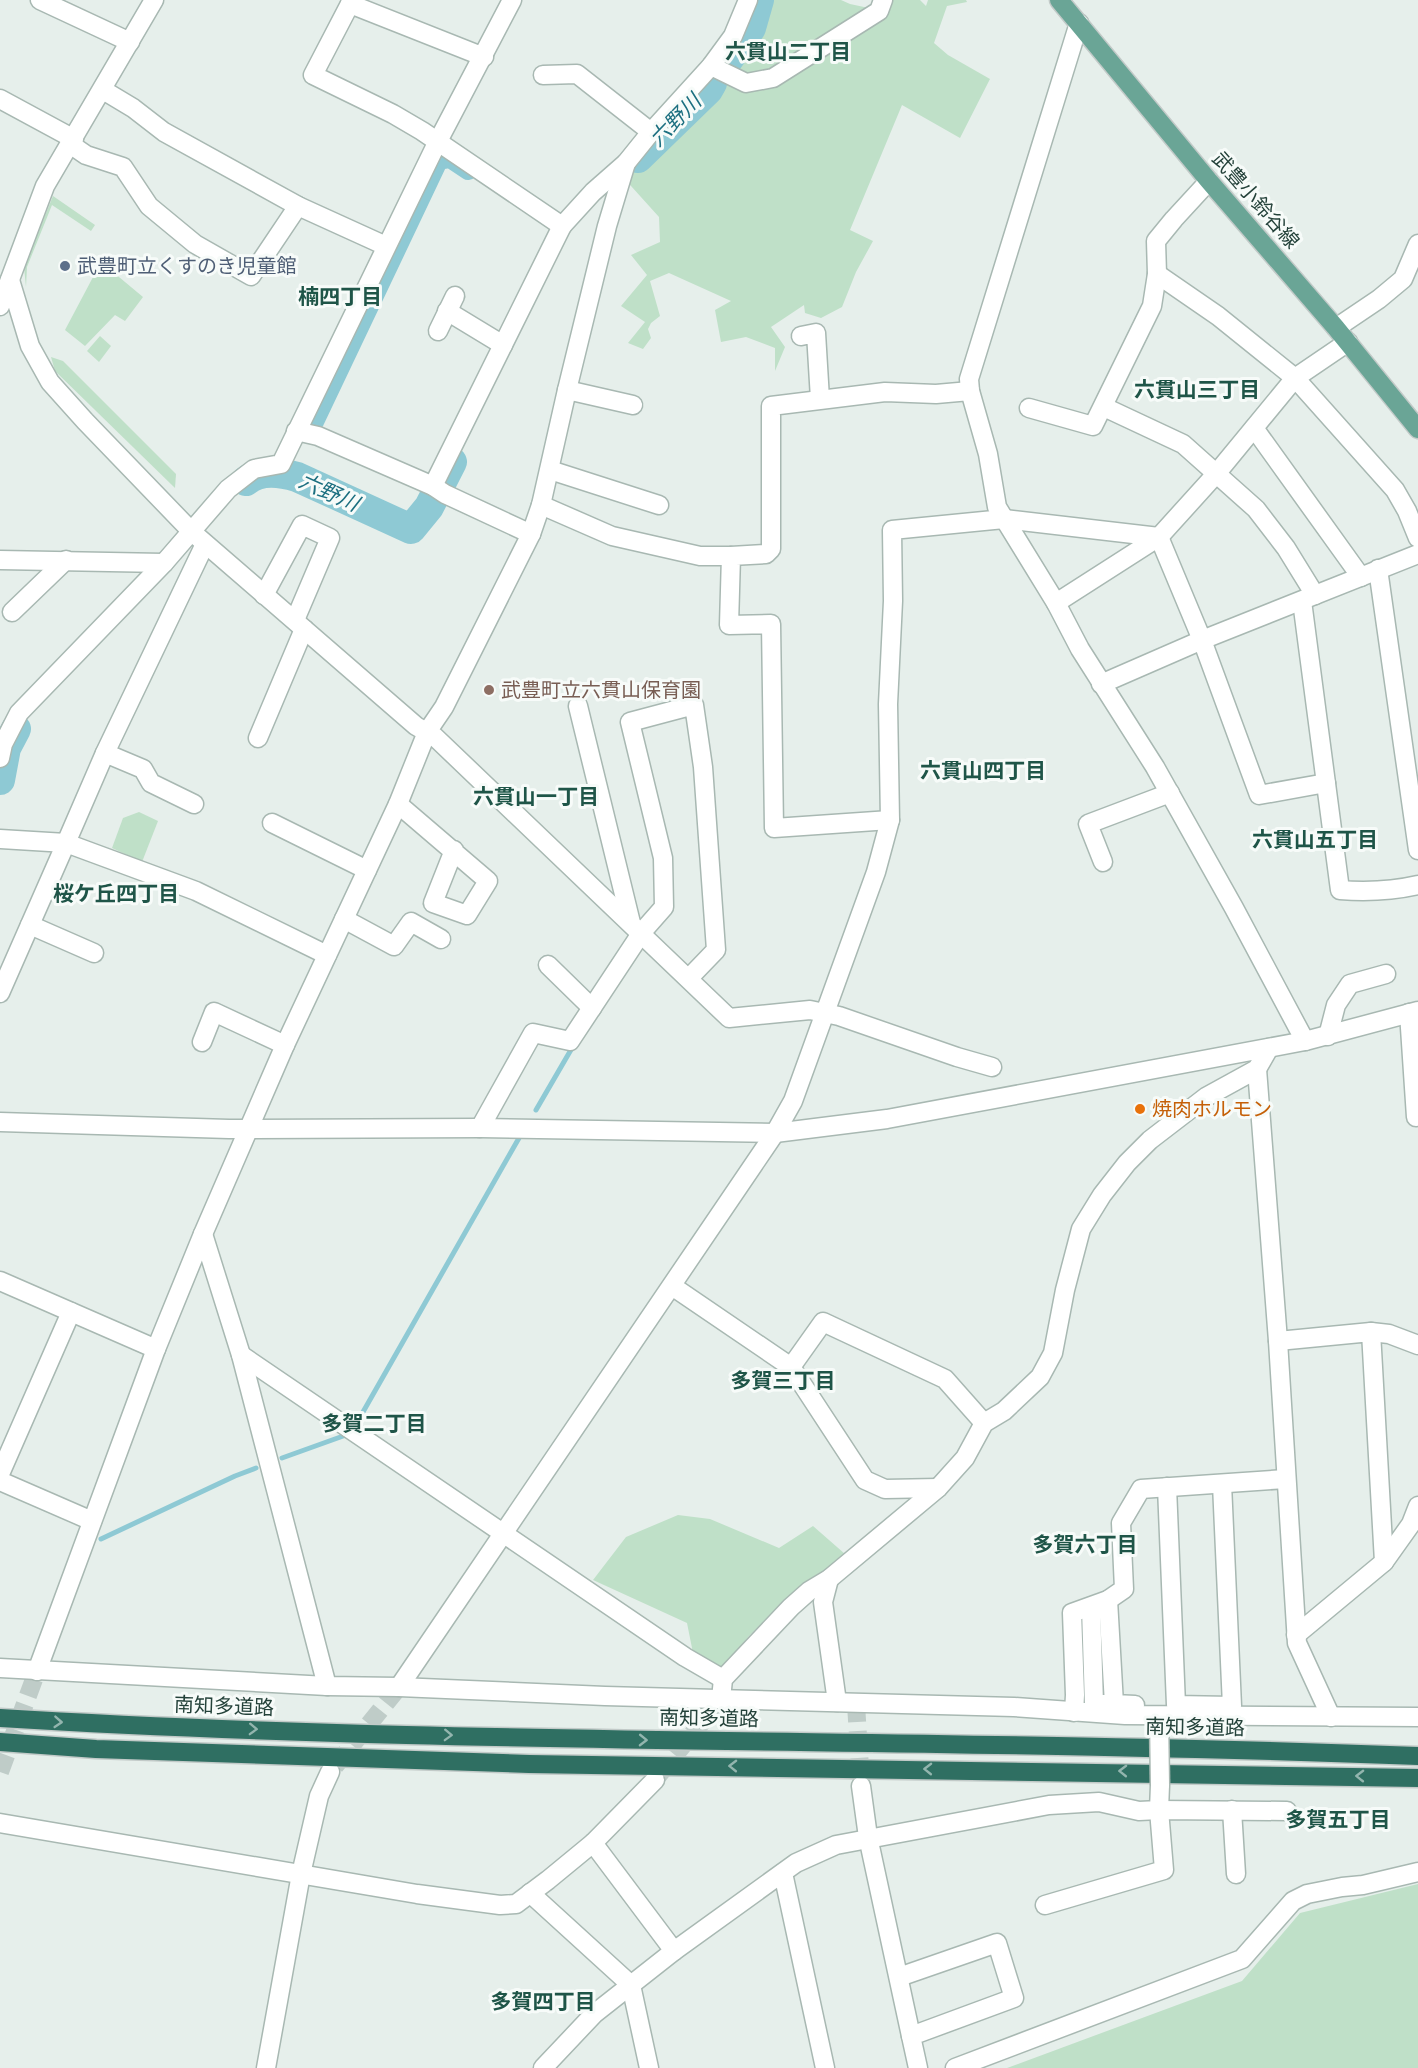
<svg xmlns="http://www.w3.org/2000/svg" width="1418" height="2068" font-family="'Public Sans','Noto Sans JP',sans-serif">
  <rect width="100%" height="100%" fill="#e6efeb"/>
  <!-- green -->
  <g fill="#bfe0c8">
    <polygon points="758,0 841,0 850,4 878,10 883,0 920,0 926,6 928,0 966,0 967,2 947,6 934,43 948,55 990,79 960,138 902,105 850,230 873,241 856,272 842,307 821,318 805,313 804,305 771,327 785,347 775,371 775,348 746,337 721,342 715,310 731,301 669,273 650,281 660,316 651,323 648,329 651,338 643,349 628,343 645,322 621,306 647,275 631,255 660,242 659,217 622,176 692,105 727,75 747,34"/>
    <polygon points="53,196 95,225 91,231 52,205 27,267 26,287 24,267"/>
    <polygon points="101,262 143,297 125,321 115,315 85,346 65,330"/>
    <polygon points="100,336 111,346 99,362 87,351"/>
    <polygon points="51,357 63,361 176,474 175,488 55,371"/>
    <polygon points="139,812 158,821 142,862 112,848 123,818"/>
    <polygon points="678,1515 710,1519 779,1548 813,1526 845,1554 777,1608 749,1636 723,1668 693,1653 687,1623 593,1580 626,1537"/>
    <polygon points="1418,1884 1418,2068 1007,2068 1242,1981 1300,1913"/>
  </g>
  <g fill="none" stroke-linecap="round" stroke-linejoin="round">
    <!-- stream -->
    <g stroke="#8ec9d4" stroke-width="5">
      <polyline points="536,1110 572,1048"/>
      <polyline points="359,1419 519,1138"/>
      <polyline points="282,1458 346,1435"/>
      <polyline points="101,1539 235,1476 256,1468"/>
    </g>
    <!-- canal -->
    <polyline stroke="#8ec9d4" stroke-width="18" points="315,422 439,161 450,159 468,171"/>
    <!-- river -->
    <g stroke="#8ec9d4" stroke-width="30">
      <polyline points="728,60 751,28 759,0"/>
      <polyline points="638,158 708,90 712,83"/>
      <path d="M246 481C260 469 280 472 297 477L411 529 429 507 452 462"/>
      <polyline points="0,780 6,748 16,729"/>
    </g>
    <!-- minor-tunnel -->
    <g stroke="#bfccc8" stroke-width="18" stroke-dasharray="18 9" stroke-linecap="butt">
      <polyline points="856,1704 861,1784"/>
      <polyline points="335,1766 399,1687"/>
      <polyline points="0,1772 37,1671"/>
      <polyline points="658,1776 721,1699"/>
    </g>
    <defs>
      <g id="minor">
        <polyline points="40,0 130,42"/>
        <polyline points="352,0 313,75 393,114 422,131 562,226 593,192 626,163 651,132 711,66 733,36 748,0"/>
        <polyline points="350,4 484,57"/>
        <polyline points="1079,23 969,379 970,391 988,454 997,507 1056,603 1080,649 1155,767 1234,908 1305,1041"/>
        <polyline points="711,66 746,83 773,78 879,11 883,0"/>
        <polyline points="543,75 577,74 651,132"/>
        <polyline points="103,90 133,108 164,132 298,206 386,246"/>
        <polyline points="0,99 74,139"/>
        <polyline points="70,144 86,155 123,167 149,206 195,244 251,276 298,206"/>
        <polyline points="1157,274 1218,316 1295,378 1395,490 1407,511 1418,538"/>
        <polyline points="10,280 30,346 50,382 85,421 192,532 416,726 435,737 729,1018 810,1010 839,1016 957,1057 992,1067"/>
        <polyline points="0,306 45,186 154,0"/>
        <polyline points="447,311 503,345"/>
        <polyline points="1336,328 1379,299 1403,279 1418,244"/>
        <polyline points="438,331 455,296"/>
        <polyline points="801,336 816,333 820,399"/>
        <polyline points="567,390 633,405"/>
        <polyline points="1104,407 1183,444 1256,509 1286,548 1315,595"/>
        <polyline points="1029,408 1093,426 1152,306 1157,274 1156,241 1174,219 1209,181"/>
        <polyline points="1254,428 1361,577"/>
        <polyline points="296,431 318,436 433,486 445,494 531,534"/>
        <polyline points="550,470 659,505"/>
        <polyline points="433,486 562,226"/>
        <polyline points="541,505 612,536 700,556 731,556"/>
        <polyline points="205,544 105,753 66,843 196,891 327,955"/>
        <polyline points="0,560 164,563"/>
        <polyline points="1378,569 1418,850"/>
        <polyline points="264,595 302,525 330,538 295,620"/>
        <path d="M1302 601 1340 890C1367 892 1392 891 1418 885"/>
        <polyline points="1056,603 1159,537 1216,474 1295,378 1348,342"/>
        <polyline points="12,612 66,560"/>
        <polyline points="1101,684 1202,640 1418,554"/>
        <polyline points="578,706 631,923"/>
        <polyline points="258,738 304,629"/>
        <polyline points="105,753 143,769 151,783 194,804"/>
        <polyline points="0,758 3,744 19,713 164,563 228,489 254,469 281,464 437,143 512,0"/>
        <polyline points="398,804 488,881 467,915 433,903 454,850"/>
        <polyline points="890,820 774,828 771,624 729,625 731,556 766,554 771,549 771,406 885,392 936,394 970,391"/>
        <polyline points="272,823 367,870"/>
        <polyline points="0,839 66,843 0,993"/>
        <polyline points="1103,862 1088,824 1170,793"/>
        <polyline points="344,919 394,946 411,922 441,939"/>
        <polyline points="30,925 94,953"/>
        <polyline points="548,965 592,1008"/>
        <polyline points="1409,1013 1416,1117"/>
        <polyline points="1328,1036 1336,1005 1350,984 1386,974"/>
        <polyline points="202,1042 214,1012 285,1045"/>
        <polyline points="1257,1069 1278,1341 1297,1643 1331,1717"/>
        <polyline points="0,1122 229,1129 480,1128 775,1133 887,1119 1305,1041 1418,1011"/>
        <polyline points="480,1128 533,1033 570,1041 642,932 664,907 663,858 630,722 694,705 703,767 716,950 689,978"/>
        <polyline points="203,1234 241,1355 327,1686"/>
        <polyline points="0,1281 156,1349"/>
        <polyline points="672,1286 791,1367 865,1480 885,1489 938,1488"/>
        <polyline points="1371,1332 1389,1334 1418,1345"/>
        <polyline points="1278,1341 1371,1332 1384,1562 1296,1635"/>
        <polyline points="241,1355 685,1657 723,1679"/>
        <polyline points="791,1367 823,1322 945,1379 984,1423"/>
        <polyline points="0,1474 71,1312"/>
        <polyline points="0,1481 92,1521"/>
        <polyline points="1167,1487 1176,1705 1232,1706 1222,1484"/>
        <polyline points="1384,1562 1411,1524 1418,1506"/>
        <polyline points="829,1579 823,1602 837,1702"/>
        <polyline points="1108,1600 1114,1704 1135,1705"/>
        <polyline points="1091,1607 1094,1704 1114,1704"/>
        <polyline points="0,1668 327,1686 399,1687 605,1696 1014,1707 1125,1715 1418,1717"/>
        <polyline points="37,1671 156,1349 203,1234 285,1045 398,804 427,732 444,707 531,534 541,505 567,390 607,226 626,163"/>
        <polyline points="399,1687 775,1133 793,1101 876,872 890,820 888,704 893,601 892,530 1004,519 1159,537 1202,640 1259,795 1326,783"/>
        <polyline points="721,1699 723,1679 791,1607 809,1591 829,1579 938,1488 965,1458 984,1423 1004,1411 1040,1377 1053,1353 1065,1290 1081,1229 1102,1195 1127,1163 1150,1140 1206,1097 1257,1069 1269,1048"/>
        <polyline points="1074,1712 1075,1695 1072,1613 1108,1600 1124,1589 1121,1523 1141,1489 1286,1479"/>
        <polyline points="861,1786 868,1837 911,2036"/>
        <polyline points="1232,1810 1236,1874"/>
        <polyline points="0,1823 417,1894 500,1905 516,1904 548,1880 593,1843 655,1780"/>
        <polyline points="593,1843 674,1951"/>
        <polyline points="783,1873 825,2068"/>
        <polyline points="530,1893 631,1985 649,2068"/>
        <polyline points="1045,1905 1164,1870 1159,1810 1287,1811"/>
        <polyline points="899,1977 997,1943 1014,1998 911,2036 918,2068"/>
        <polyline points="266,2068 301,1874 319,1796 330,1772"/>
        <polyline points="543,2068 594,2014 674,1951 796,1863 836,1845 1049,1805 1099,1802 1139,1811 1159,1810 1160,1785"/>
        <polyline points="955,2068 1242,1959 1293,1901 1307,1894 1342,1887 1363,1885 1418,1872"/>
      </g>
      <polyline id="major" points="1059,0 1209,181 1336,328 1418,429"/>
      <g id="highway">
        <path d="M0 1718C472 1747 946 1737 1418 1756"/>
        <polyline points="0,1742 96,1749 529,1764 1418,1778"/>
      </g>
    </defs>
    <!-- minor casing -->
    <use href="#minor" stroke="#a8b8b2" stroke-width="21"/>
    <!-- major casing -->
    <use href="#major" stroke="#c2cac8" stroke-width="21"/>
    <!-- highway casing -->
    <use href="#highway" stroke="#c2cac8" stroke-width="21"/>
    <!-- minor -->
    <use href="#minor" stroke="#fff" stroke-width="18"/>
    <!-- major -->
    <use href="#major" stroke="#6aa596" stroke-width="18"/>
    <!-- highway -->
    <use href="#highway" stroke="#2f6f62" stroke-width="18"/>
    <defs>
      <polyline id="minor-bridge" points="1159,1716 1160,1785"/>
    </defs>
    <!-- minor-bridge casing -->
    <use href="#minor-bridge" stroke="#a8b8b2" stroke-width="21" stroke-linecap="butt"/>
    <!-- minor-bridge -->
    <use href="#minor-bridge" stroke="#fff" stroke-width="18"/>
  </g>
  <!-- one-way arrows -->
  <defs><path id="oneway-chevron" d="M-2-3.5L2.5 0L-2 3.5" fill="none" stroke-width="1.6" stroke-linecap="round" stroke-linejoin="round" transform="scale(1.5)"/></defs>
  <g stroke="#93b5ae">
    <use href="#oneway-chevron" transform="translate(58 1722) rotate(4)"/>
    <use href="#oneway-chevron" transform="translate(253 1729) rotate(2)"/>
    <use href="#oneway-chevron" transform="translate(448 1735) rotate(2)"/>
    <use href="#oneway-chevron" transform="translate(643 1740) rotate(1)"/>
    <use href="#oneway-chevron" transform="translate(733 1766) rotate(-179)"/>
    <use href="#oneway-chevron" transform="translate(928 1769) rotate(-179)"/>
    <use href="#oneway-chevron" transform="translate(1123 1771) rotate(-179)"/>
    <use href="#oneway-chevron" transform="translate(1360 1776) rotate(-179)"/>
  </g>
  <!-- markers -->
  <circle fill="#5c6f8a" stroke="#f7fbf9" stroke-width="2" cx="65" cy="266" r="6"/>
  <circle fill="#8d6e63" stroke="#f7fbf9" stroke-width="2" cx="489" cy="690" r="6"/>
  <circle fill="#e8710a" stroke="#f7fbf9" stroke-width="2" cx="1140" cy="1109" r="6"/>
  <g text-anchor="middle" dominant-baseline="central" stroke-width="6" stroke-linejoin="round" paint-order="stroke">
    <!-- street labels -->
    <g font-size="20" fill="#24423a" stroke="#f7fbf9">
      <text transform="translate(1256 200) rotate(49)">武豊小鈴谷線</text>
      <text transform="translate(224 1706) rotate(2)">南知多道路</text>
      <text transform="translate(709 1718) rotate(1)">南知多道路</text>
      <text transform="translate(1195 1727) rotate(1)">南知多道路</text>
    </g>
    <!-- service labels -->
    <g font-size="20" fill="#4e5e75" stroke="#f7fbf9" text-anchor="start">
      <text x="77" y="266">武豊町立くすのき児童館</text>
    </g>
    <!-- education labels -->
    <g font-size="20" fill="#785e54" stroke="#f7fbf9" text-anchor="start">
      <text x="501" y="690">武豊町立六貫山保育園</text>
    </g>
    <!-- food labels -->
    <g font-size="20" fill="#c56008" stroke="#f7fbf9" text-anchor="start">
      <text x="1152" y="1109">焼肉ホルモン</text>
    </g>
    <!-- neighbourhood labels -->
    <g font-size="21" font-weight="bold" fill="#1f5548" stroke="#f7fbf9">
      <text x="788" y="51">六貫山二丁目</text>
      <text x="340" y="296">楠四丁目</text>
      <text x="1197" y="389">六貫山三丁目</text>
      <text x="983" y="770">六貫山四丁目</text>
      <text x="536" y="796">六貫山一丁目</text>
      <text x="1315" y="839">六貫山五丁目</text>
      <text x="116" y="893">桜ケ丘四丁目</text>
      <text x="783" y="1380">多賀三丁目</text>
      <text x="374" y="1423">多賀二丁目</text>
      <text x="1085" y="1544">多賀六丁目</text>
      <text x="1338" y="1819">多賀五丁目</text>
      <text x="543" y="2001">多賀四丁目</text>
    </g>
    <!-- water labels -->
    <g font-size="21" font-style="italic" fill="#1c6f80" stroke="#f7fbf9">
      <text transform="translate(675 120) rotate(-46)">六野川</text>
      <text transform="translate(329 492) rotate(24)">六野川</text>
    </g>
  </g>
</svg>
